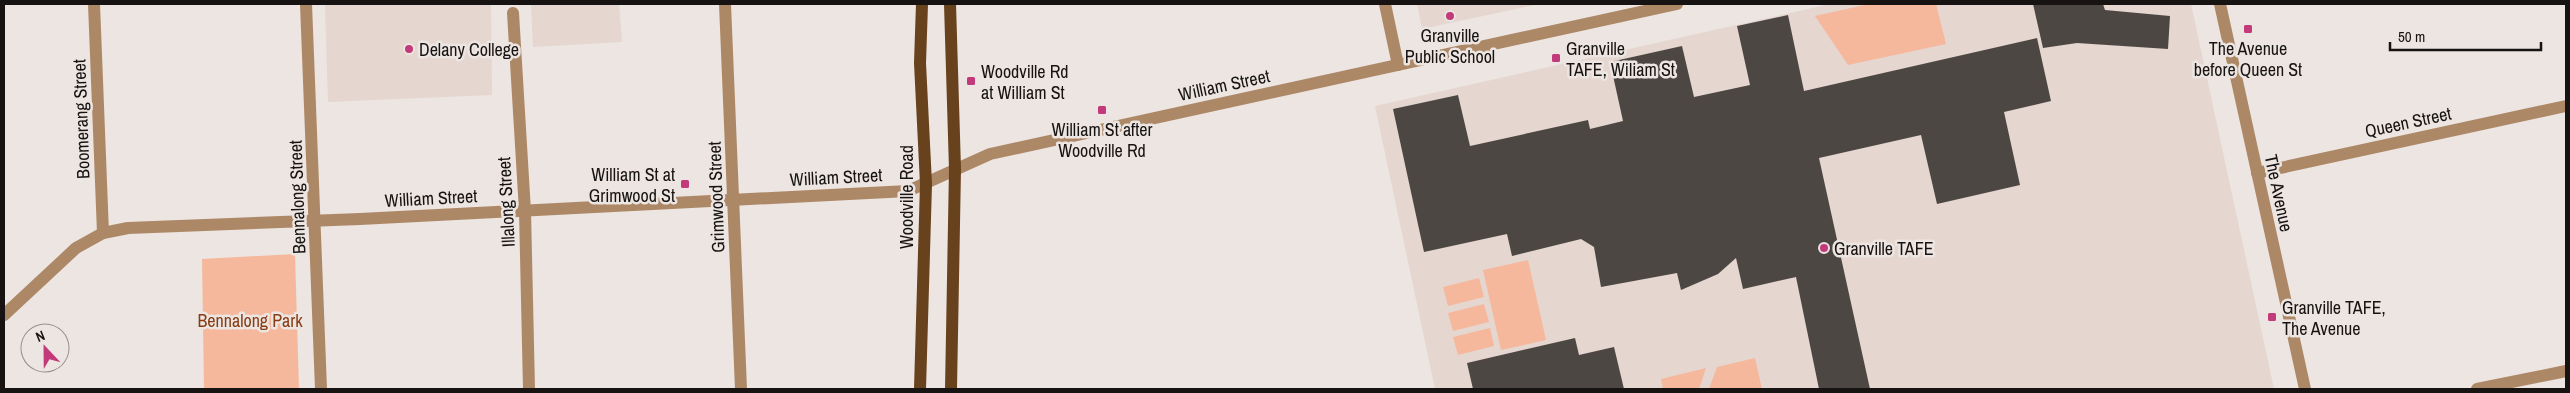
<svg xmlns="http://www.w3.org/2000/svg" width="2570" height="393" font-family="'Archivo Narrow',sans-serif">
  <rect width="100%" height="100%" fill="#ece5e1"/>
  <!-- built -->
  <g fill="#e5d6cf">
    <polygon points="325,4 491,4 492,95 328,102"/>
    <polygon points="531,4 619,4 622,42 533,47"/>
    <polygon points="1417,4 1539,4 1422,29"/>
    <polygon points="1830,4 2191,4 2274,389 1435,389 1375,106"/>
  </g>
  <!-- green -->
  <g fill="#f5b89d">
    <polygon points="1869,4 1936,4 1946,44 1848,65 1815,16"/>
    <polygon points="295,254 299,389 204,389 202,259"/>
    <polygon points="1528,260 1546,340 1501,350 1483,270"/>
    <polygon points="1479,278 1484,297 1448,306 1443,287"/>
    <polygon points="1484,304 1489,322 1453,331 1448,313"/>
    <polygon points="1490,328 1494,346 1458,355 1453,337"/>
    <polygon points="1755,358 1762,389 1709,389 1717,367"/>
    <polygon points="1706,368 1699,389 1663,389 1661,379"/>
  </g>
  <!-- building -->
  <g fill="#4d4744">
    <polygon points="2033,4 2103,4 2105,10 2170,16 2168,49 2077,43 2043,48"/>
    <polygon points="1788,15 1804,91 2037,38 2051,101 2004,112 2020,185 1937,204 1921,135 1819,158 1870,389 1819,389 1796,277 1743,289 1736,258 1718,274 1681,290 1677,273 1601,287 1594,247 1581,239 1512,256 1507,234 1424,252 1393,109 1458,95 1470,146 1588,120 1590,129 1623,121 1610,62 1682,46 1694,97 1750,85 1737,26"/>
    <polygon points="1575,338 1579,355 1614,347 1624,389 1473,389 1467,363"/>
  </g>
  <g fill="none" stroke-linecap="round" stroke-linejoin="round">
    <!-- minor -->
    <g stroke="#ad8867" stroke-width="12">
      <polyline points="94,4 103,233"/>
      <polyline points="306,4 321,389"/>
      <polyline points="725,4 741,389"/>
      <polyline points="1385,4 1398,65"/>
      <polyline points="2220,4 2305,389"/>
      <polyline points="513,13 525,211 529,389"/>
      <polyline points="2257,173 2566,106"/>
      <polyline points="4,315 76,248 103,233 128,228 360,219 908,191 990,154 1677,4"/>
      <polyline points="2477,389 2566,371"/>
    </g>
    <!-- major -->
    <g stroke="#67421c" stroke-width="12">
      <polyline points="950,4 955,169 951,389"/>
      <polyline points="920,389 926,184 920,63 922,4"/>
    </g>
  </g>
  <!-- markers -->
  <g fill="#c23a79" stroke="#ece5e1" stroke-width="2">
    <circle cx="1450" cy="16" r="5"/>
    <rect x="2243" y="24" width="10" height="10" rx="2.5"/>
    <circle cx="409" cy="49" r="5"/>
    <rect x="1551" y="53" width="10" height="10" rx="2.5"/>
    <rect x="966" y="76" width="10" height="10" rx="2.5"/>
    <rect x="1097" y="105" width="10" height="10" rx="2.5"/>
    <rect x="680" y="179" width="10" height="10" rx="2.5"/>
    <circle cx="1824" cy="248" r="5"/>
    <rect x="2267" y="312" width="10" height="10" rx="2.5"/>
  </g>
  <g text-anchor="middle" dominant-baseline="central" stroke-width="5" stroke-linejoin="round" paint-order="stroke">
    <!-- poi labels -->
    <g font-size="18" fill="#161312" stroke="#ece5e1" text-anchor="start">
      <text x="1450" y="35" text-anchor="middle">Granville<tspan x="1450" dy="21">Public School</tspan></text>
      <text x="1566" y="48">Granville<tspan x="1566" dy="21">TAFE, Wiliam St</tspan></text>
      <text x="2248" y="48" text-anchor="middle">The Avenue<tspan x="2248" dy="21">before Queen St</tspan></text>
      <text x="419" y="49">Delany College</text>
      <text x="981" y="71">Woodville Rd<tspan x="981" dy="21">at William St</tspan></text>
      <text x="1102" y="129" text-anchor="middle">William St after<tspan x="1102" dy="21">Woodville Rd</tspan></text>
      <text x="675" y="174" text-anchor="end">William St at<tspan x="675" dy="21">Grimwood St</tspan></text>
      <text x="1834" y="248">Granville TAFE</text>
      <text x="2282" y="307">Granville TAFE,<tspan x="2282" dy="21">The Avenue</tspan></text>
    </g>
    <!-- street labels -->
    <g font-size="18" fill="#161312" stroke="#ece5e1">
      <text transform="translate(1224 85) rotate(-12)">William Street</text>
      <text transform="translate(81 119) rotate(-92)">Boomerang Street</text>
      <text transform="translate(2408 122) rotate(-12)">Queen Street</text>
      <text transform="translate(836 177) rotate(-3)">William Street</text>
      <text transform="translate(2279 193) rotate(78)">The Avenue</text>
      <text transform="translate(297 197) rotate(-92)">Bennalong Street</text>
      <text transform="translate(716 197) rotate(-92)">Grimwood Street</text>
      <text transform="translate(906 197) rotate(-90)">Woodville Road</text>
      <text transform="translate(431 198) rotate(-3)">William Street</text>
      <text transform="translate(506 202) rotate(-93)">Illalong Street</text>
    </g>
    <!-- park labels -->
    <g font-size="18" fill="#873c14" stroke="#ece5e1">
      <text x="250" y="320">Bennalong Park</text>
    </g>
  </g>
  <!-- border -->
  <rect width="2570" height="393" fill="none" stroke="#161312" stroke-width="10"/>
  <!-- north arrow -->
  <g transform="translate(45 348) rotate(338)"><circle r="24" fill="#ece5e1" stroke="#96918e"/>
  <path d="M0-4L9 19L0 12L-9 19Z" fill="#c23a79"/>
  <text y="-8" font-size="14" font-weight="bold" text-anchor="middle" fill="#161312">N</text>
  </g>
  <!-- scale -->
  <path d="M2390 42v8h151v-8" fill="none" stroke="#161312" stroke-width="2.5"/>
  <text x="2398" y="42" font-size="15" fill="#161312" stroke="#ece5e1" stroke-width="4" paint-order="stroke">50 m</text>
</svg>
